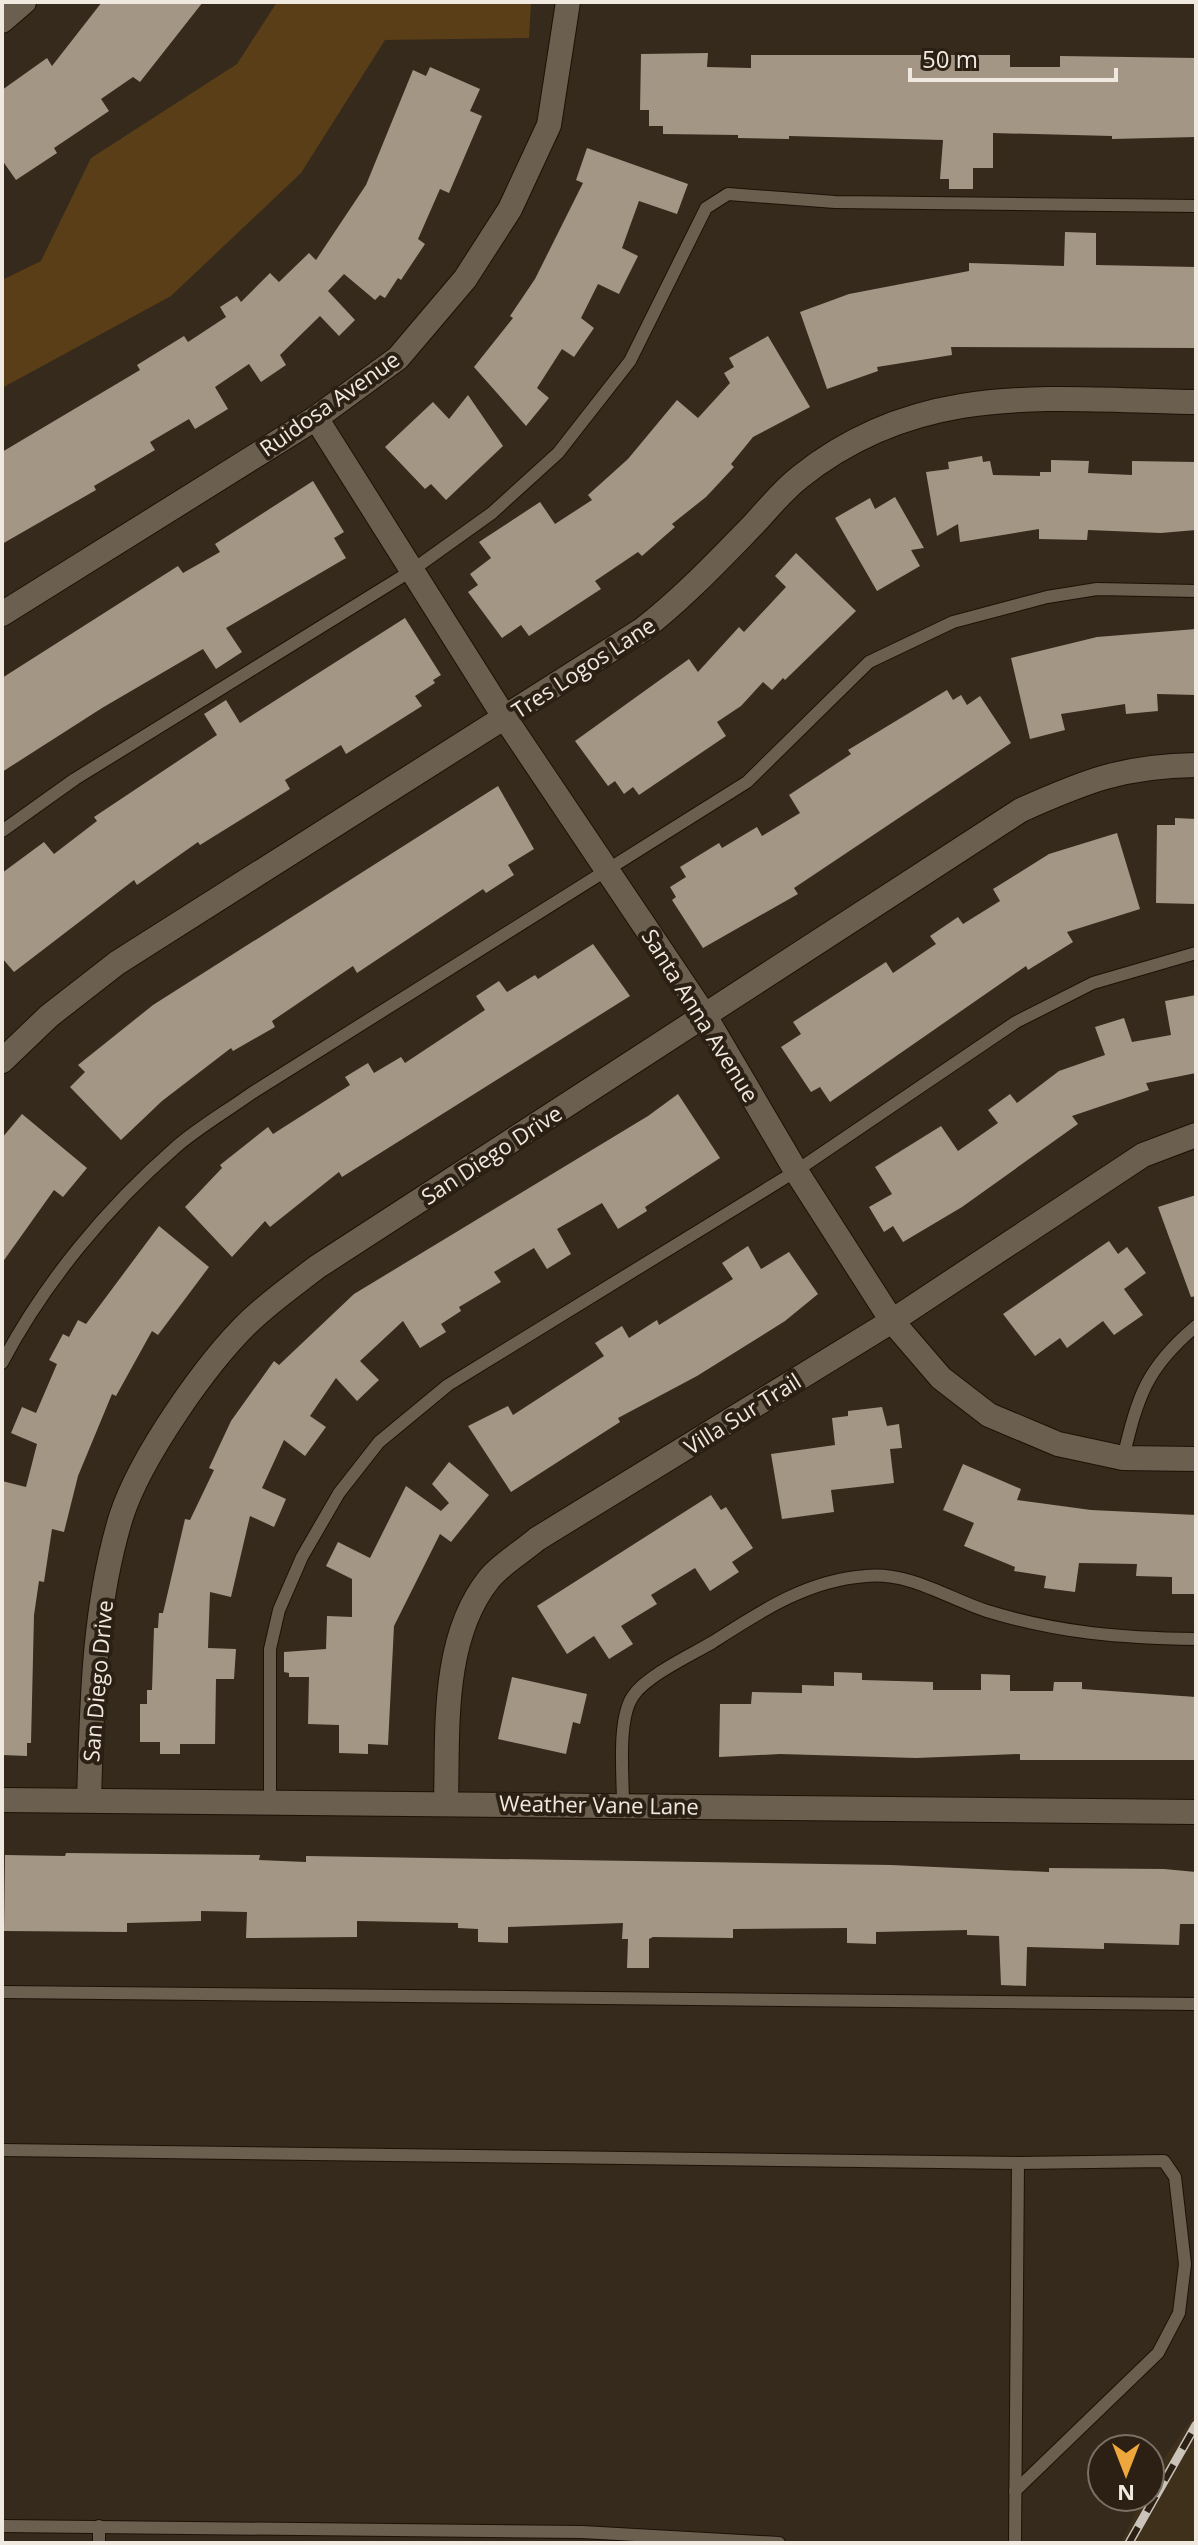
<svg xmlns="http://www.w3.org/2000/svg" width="1198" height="2545" font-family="'Open Sans',sans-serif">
  <rect width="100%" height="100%" fill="#352a1c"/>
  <!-- built -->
  <polygon fill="#3f301c" points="1196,2413 1196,2543 1121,2543 1143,2497 1150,2497 1150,2484 1158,2467"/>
  <!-- green -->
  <polygon fill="#593e17" points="277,2 531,2 529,38 385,40 301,173 171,296 2,388 2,280 41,261 91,158 237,64"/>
  <!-- building -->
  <g fill="#a39685">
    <polygon points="102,2 203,2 140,82 133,77 101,99 109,111 54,148 57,153 16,180 2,160 2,90 47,58 52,66"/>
    <polygon points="708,53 707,67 751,68 751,55 1010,55 1010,67 1060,67 1060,56 1196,58 1196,137 1112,139 1112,136 993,133 993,168 973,168 973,189 949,189 949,179 940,179 943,140 789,136 789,139 738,138 738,135 663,134 663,126 649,126 649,110 640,110 641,54"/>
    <polygon points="430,67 480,89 470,111 482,116 449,193 440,189 418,239 425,244 401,280 398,278 385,298 380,295 375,300 344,274 328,291 355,320 339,336 320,316 280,355 286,365 261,382 249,364 215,387 228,409 195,429 189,419 150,442 155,450 94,486 96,490 2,544 2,452 140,370 137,365 184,336 188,342 226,317 220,307 237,296 241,302 270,273 279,282 309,253 316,260 366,185 413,70 426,76"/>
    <polygon points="587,148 688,184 677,214 639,201 622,248 638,256 619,294 598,284 581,318 594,328 574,357 562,349 537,388 549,398 526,426 474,367 513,318 510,316 535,279 583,183 576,180"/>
    <polygon points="1065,232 1096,233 1096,265 1196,267 1196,348 951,347 952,355 877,367 878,371 827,389 800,312 849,294 969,271 969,263 1064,266"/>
    <polygon points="768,336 810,407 753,437 731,464 734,467 706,497 672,524 675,527 642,556 638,552 595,581 601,589 529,636 521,625 502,638 468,592 478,585 470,574 491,558 479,542 540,502 555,524 592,500 588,495 628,459 677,400 698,418 730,383 724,373 734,367 729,358"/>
    <polygon points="468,395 503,446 446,500 431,484 425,489 385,447 433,402 449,419"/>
    <polygon points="982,456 983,462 990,461 993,475 1040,476 1040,472 1051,472 1051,460 1089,461 1088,473 1132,475 1132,461 1196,462 1196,530 1161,533 1088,530 1087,540 1039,539 1039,529 960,542 958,524 937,536 926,472 949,469 948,462"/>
    <polygon points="313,481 344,532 334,538 346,558 226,628 242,652 216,669 203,649 102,708 2,772 2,678 178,566 183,573 220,552 215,544"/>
    <polygon points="895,497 924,548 911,550 920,566 877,591 835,518 870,498 875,509"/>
    <polygon points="796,553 856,611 785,680 783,678 772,690 763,682 741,706 717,722 726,736 639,795 633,787 624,794 615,781 608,786 575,741 689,659 698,672 739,627 744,632 786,587 775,576"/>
    <polygon points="405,618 441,675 433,680 435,683 415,696 422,706 346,754 341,745 285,780 290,789 200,845 198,842 137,885 134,880 14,972 2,958 2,873 44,842 54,854 97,821 94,817 217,735 204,714 226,700 240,723"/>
    <polygon points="1196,629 1196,695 1157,694 1158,711 1126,714 1125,704 1061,714 1065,730 1030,739 1011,658 1097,637"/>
    <polygon points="947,690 953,700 961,695 967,705 980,696 1011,743 794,888 798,894 703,948 672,900 676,897 670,887 686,877 680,867 719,843 722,848 757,827 762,836 800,813 789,795 851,754 848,750"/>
    <polygon points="498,786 534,849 508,865 514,875 486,893 483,889 357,973 353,966 272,1021 275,1027 233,1051 231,1048 162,1101 121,1140 70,1087 85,1072 78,1065 153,1005"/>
    <polygon points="1175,818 1196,819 1196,904 1156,903 1157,825 1175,825"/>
    <polygon points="1117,833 1140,909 1067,932 1073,942 1028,970 1026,966 830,1102 820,1087 811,1092 781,1047 801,1034 793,1022 886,962 893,973 936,944 930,936 958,917 963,924 1000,901 993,889 1049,854"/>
    <polygon points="593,944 630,996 342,1177 339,1172 270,1227 265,1221 232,1257 185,1207 222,1168 220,1165 268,1127 273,1134 350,1085 345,1077 368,1063 374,1073 401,1057 405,1063 485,1010 476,996 499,981 507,992 535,975 538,979"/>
    <polygon points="1196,995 1196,1073 1146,1083 1149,1090 1072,1116 1078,1124 962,1207 903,1242 893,1226 884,1232 869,1207 892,1194 875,1167 941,1126 958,1151 998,1123 988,1110 1010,1094 1017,1103 1059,1071 1105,1055 1095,1027 1124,1018 1132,1042 1171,1035 1165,1001"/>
    <polygon points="678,1094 720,1158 645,1207 647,1211 618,1229 602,1203 557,1229 571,1254 547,1269 534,1248 494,1272 501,1282 459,1307 461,1311 441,1324 446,1332 420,1348 403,1321 360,1361 379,1380 357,1401 336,1378 310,1416 326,1427 305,1456 284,1440 262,1488 286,1499 274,1527 250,1516 231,1597 210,1592 208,1648 236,1649 234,1679 216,1679 215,1744 180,1744 180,1754 160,1754 160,1742 140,1742 140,1704 147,1704 147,1690 152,1690 154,1628 158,1628 159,1613 163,1613 185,1519 190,1520 214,1470 209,1468 231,1421 274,1361 279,1365 354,1294 648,1116"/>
    <polygon points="22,1114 87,1168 63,1197 54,1190 2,1263 2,1138"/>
    <polygon points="1196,1195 1196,1296 1191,1297 1158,1207"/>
    <polygon points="159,1226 209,1267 158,1335 152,1331 116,1396 112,1394 78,1476 64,1532 52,1529 44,1582 39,1581 34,1615 31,1743 27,1743 27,1756 2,1755 2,1481 26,1487 37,1444 11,1433 22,1407 36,1413 57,1364 49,1360 63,1334 69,1337 78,1320 86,1324"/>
    <polygon points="1109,1241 1118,1254 1127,1247 1146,1273 1124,1289 1143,1315 1114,1335 1103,1321 1067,1348 1060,1338 1035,1356 1003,1314"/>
    <polygon points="748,1246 761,1269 789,1252 818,1294 785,1321 697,1376 618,1418 620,1422 511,1492 468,1426 508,1406 513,1415 604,1356 595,1343 622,1326 629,1338 657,1320 659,1325 733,1279 722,1263"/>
    <polygon points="882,1407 887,1426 899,1424 902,1448 890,1449 894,1483 831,1490 834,1512 782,1519 771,1454 835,1445 832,1418 848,1416 848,1411"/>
    <polygon points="449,1462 489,1495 451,1542 440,1534 394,1626 388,1745 368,1744 368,1754 339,1753 339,1725 308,1724 309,1677 289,1677 289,1673 284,1672 284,1652 326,1649 327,1616 352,1617 352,1579 326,1566 338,1542 370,1558 406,1486 441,1511 449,1503 432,1484"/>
    <polygon points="963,1464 1021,1489 1017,1500 1091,1510 1196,1515 1196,1594 1172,1594 1172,1577 1136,1576 1137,1564 1079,1563 1075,1592 1044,1588 1046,1576 1014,1571 1015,1567 964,1546 974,1523 943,1510"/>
    <polygon points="711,1495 721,1510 726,1507 753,1548 732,1562 739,1572 710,1591 695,1568 651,1595 657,1604 621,1626 633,1644 609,1659 594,1636 567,1654 537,1606"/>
    <polygon points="834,1672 862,1673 862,1680 933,1682 933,1690 981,1690 981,1674 1010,1675 1010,1691 1053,1691 1054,1682 1082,1682 1082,1689 1196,1697 1196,1760 1020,1760 1020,1754 916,1758 780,1754 719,1757 720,1704 751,1704 752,1692 802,1693 802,1685 834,1686"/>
    <polygon points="512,1677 587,1694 580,1724 573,1722 566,1754 498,1739"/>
    <polygon points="66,1853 260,1855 259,1860 306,1862 306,1856 891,1865 1049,1872 1049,1868 1164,1869 1196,1872 1196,1924 1180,1924 1179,1945 1104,1943 1104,1949 1027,1947 1026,1986 1001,1985 999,1936 967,1935 967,1930 876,1932 876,1944 847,1943 847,1928 733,1929 733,1938 653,1937 649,1939 649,1968 627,1968 628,1939 622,1939 623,1923 508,1927 508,1943 478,1942 478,1929 458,1928 458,1923 357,1921 357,1937 246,1938 247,1912 201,1911 201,1921 127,1923 127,1932 4,1931 5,1855 65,1856"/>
  </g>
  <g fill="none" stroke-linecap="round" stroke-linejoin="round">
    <defs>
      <g id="service">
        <polyline points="2,831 75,779 411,571 492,513 558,453 630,361 706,208 728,194 835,202 1196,206"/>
        <path d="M2 1363C44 1283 107 1207 176 1147 199 1127 227 1111 252 1093L747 782 869 662 953 622 1047 597 1097 589 1196 591"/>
        <path d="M1123 1458C1138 1396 1146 1368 1196 1326"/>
        <polyline points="270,1800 270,1649 279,1610 302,1557 339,1493 379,1442 448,1385 796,1171 1016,1022 1093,983 1196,953"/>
        <path d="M623 1804C623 1776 617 1719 633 1696 646 1676 691 1655 713 1642 761 1611 808 1580 866 1576 911 1572 947 1598 987 1611 1059 1633 1121 1638 1196 1639"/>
        <polyline points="2,1992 1196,2004"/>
        <polyline points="2,2150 1018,2163 1015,2543"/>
        <polyline points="1015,2491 1158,2353 1179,2313 1185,2264 1175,2177 1164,2161 1018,2163"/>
        <polyline points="2,2526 582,2532 779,2543"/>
        <polyline points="99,2543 99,2526"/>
      </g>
      <g id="minor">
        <polyline points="2,21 24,2"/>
        <polyline points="316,418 505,718 705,1016 796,1171 892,1321 941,1378 989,1415 1058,1444 1123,1458 1196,1459"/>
        <polyline points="2,614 316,418 398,358 465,279 510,209 549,125 568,2"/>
        <path d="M2 1061 49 1016 117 963 642 630C683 598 717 562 753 525 768 509 782 491 800 477 921 380 1051 400 1196 402"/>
        <polyline points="2,1800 1196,1812"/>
        <path d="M89 1800C92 1705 93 1609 121 1517 140 1458 206 1363 251 1320 271 1301 295 1284 317 1267L1021 810C1086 781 1123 766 1196 765"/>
        <path d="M446 1802C448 1730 441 1639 489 1579 501 1564 522 1552 537 1539L892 1321 1143 1155 1196 1135"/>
      </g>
    </defs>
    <!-- service casing -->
    <use href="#service" stroke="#1c1206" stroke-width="14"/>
    <!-- minor casing -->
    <use href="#minor" stroke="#1c1206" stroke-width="26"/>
    <!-- service -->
    <use href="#service" stroke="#6b5f50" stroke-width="12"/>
    <!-- minor -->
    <use href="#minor" stroke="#6b5f50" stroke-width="24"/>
    <defs>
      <polyline id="rail" points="1129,2543 1196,2425"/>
    </defs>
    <!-- rail casing -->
    <use href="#rail" stroke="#cac3b9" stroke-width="9"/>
    <!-- rail -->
    <use href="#rail" stroke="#2b2013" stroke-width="6" stroke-dasharray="18" stroke-linecap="butt"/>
  </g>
  <g text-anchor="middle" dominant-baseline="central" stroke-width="8" stroke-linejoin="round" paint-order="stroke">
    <!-- street labels -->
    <g font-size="22" fill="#f0e9e0" stroke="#2b2013">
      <text transform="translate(329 403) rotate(-35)">Ruidosa Avenue</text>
      <text transform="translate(583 667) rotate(-33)">Tres Logos Lane</text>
      <text transform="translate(701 1015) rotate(58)">Santa Anna Avenue</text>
      <text transform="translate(491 1154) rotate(-33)">San Diego Drive</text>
      <text transform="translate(742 1413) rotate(-32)">Villa Sur Trail</text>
      <text transform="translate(97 1681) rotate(-85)">San Diego Drive</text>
      <text transform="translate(599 1804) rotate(1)">Weather Vane Lane</text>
    </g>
  </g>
  <!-- border -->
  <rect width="1198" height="2545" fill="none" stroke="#f0e9e0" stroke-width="8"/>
  <!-- north arrow -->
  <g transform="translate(1126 2473) rotate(180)"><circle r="38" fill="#2b2013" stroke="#7a7065" stroke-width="2"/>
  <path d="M0-6L14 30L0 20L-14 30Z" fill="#eea73d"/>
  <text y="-12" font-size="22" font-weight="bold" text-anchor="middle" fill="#f0e9e0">N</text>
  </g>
  <!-- scale -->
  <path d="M910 68v12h206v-12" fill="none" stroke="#f0e9e0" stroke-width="4"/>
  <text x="922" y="68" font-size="24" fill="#f0e9e0" stroke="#2b2013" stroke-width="6" paint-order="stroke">50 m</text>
</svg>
